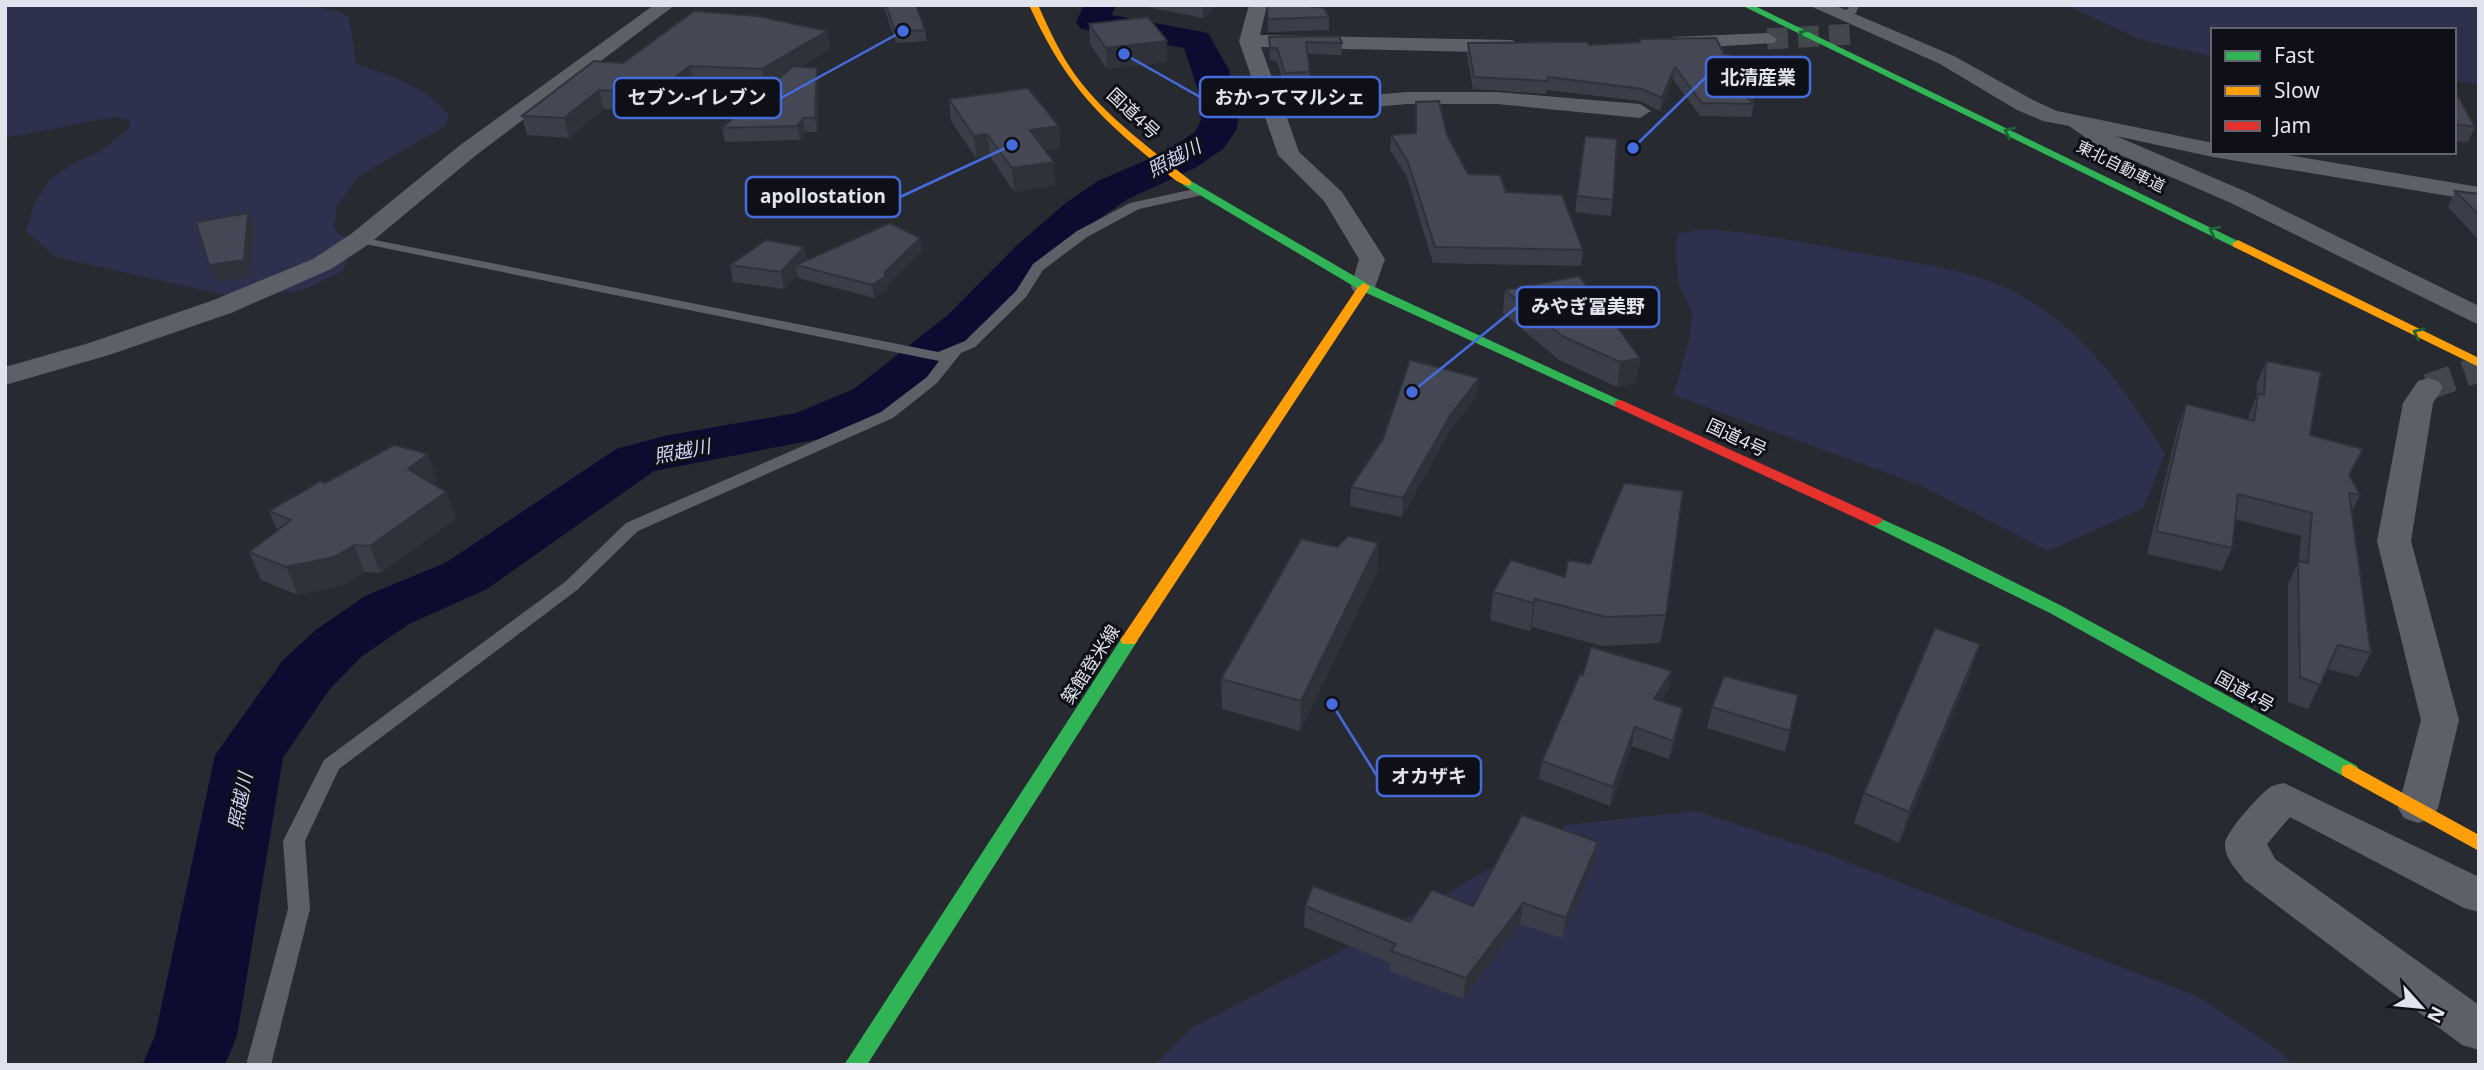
<svg xmlns="http://www.w3.org/2000/svg" width="2484" height="1070" font-family="'Noto Sans','Noto Sans JP',sans-serif">
  <rect width="100%" height="100%" fill="#282a32"/>
  <!-- green -->
  <g fill="#2d314d">
    <path d="M5 5H306L338 11 349 17C350 33 356 47 355 63 386 74 428 87 449 115L445 126 359 176 337 206 334 229 352 244 343 271 303 290 255 296 225 295 56 257 26 231 34 204 49 180 75 163 101 151 130 127 129 120 115 117 5 138Z"/>
    <polygon points="2066,5 2479,5 2479,84 2454,81 2454,30 2213,30 2213,57 2139,39"/>
    <path d="M1708 229C1757 233 1806 243 1855 252 1895 259 1936 265 1975 276 2064 303 2120 378 2165 454L2143 508 2048 551 1920 485 1673 395 1689 342 1692 312 1679 284 1675 248 1678 233Z"/>
    <polygon points="1696,811 1824,853 2199,997 2278,1050 2293,1065 1154,1065 1193,1027 1405,918 1565,825"/>
  </g>
  <g fill="none" stroke-linecap="round" stroke-linejoin="round">
    <!-- river -->
    <polygon fill="#0d0b30" fill-rule="evenodd" points="1084,5 1116,5 1112,15 1208,33 1229,70 1239,109 1237,129 1223,149 1195,168 1128,199 1097,220 1049,264 983,334 896,407 857,427 829,437 654,471 487,589 409,624 361,657 329,690 283,758 237,1036 225,1065 142,1065 155,1036 215,755 283,660 317,629 365,596 445,563 616,449 664,436 796,413 854,389 949,314 1017,245 1067,202 1098,181 1167,151 1195,132 1201,120 1200,96 1184,48 1081,29 1076,22"/>
    <!-- street-tunnel-far1 -->
    <polyline stroke="#44464e" stroke-width="21" stroke-dasharray="21 10" stroke-linecap="butt" points="1767,39 1854,34"/>
    <!-- street-tunnel -->
    <polyline stroke="#44464e" stroke-width="26" stroke-dasharray="26 13" stroke-linecap="butt" points="2428,387 2479,369"/>
    <!-- lane -->
    <g fill="#5e6068" fill-rule="evenodd">
      <polygon points="1849,5 1859,5 1856,13 1838,16 1833,13 1848,9"/>
      <polygon points="1199,188 1205,192 1203,195 1139,209 1087,237 1043,270 1026,297 975,347 961,353 937,383 893,418 638,531 577,590 339,769 305,841 310,909 271,1065 246,1065 288,909 283,841 324,760 565,582 626,523 881,412 927,377 939,361 360,243 355,242 355,236 938,352 965,341 1016,291 1033,264 1077,231 1130,203"/>
    </g>
    <!-- street -->
    <g fill="#5e6068" fill-rule="evenodd">
      <polygon points="654,5 675,5 475,156 369,244 331,269 231,313 109,355 5,385 5,367 89,343 211,301 313,259 351,234 459,146"/>
      <polygon points="1249,5 1267,5 1260,35 1512,40 1522,46 1512,52 1479,52 1261,47 1281,103 1407,92 1497,92 1640,104 1651,111 1640,118 1497,104 1407,104 1286,115 1299,152 1342,192 1385,259 1373,293 1355,293 1351,287 1359,259 1324,201 1278,155 1239,41"/>
      <polygon points="1808,5 1834,5 1954,56 2033,100 2057,111 2213,143 2213,152 2269,152 2479,187 2479,201 2213,157 2116,136 2249,193 2479,306 2479,325 2231,203 2095,144 2069,126 2043,121 2017,110 1940,64"/>
      <polygon points="1767,33 1777,39 1774,43 1674,49 1664,43 1674,37"/>
      <polygon points="2428,378 2438,381 2443,387 2433,403 2411,541 2459,720 2438,808 2432,818 2418,823 2404,818 2398,808 2421,720 2377,541 2403,403 2418,381"/>
      <path d="M2284 783 2479 877V912L2464 908 2290 817 2267 844 2275 859 2479 1005V1050L2462 1045 2245 881C2237 870 2224 858 2225 843 2226 832 2259 795 2269 788 2273 785 2279 784 2284 783Z"/>
    </g>
    <!-- fast -->
    <g fill="#30b455" fill-rule="evenodd">
      <polygon points="1741,5 1753,5 2244,244 2238,248 2234,247"/>
      <polygon points="1183,181 1191,181 1368,284 1628,404 1626,407 1616,407 1360,290 1183,185"/>
      <polygon points="1875,516 1941,546 2062,606 2357,766 2359,771 2357,776 2343,776 2050,613 1869,524 1867,521"/>
      <polygon points="1129,635 1138,640 867,1065 844,1065 1123,636"/>
    </g>
    <!-- slow -->
    <g fill="#ff9f0a" fill-rule="evenodd">
      <path d="M1029 5H1038C1049 29 1060 54 1076 76 1107 118 1151 149 1191 181V185C1179 187 1165 171 1156 163 1094 114 1062 77 1029 5Z"/>
      <polygon points="2238,240 2479,358 2479,367 2234,247 2232,244"/>
      <polygon points="1364,283 1370,287 1135,644 1123,644 1120,640 1123,636 1358,287"/>
      <polygon points="2350,764 2479,835 2479,851 2343,776 2341,771 2343,766"/>
    </g>
    <!-- jam -->
    <polygon fill="#e5322d" fill-rule="evenodd" points="1621,400 1881,518 1883,521 1875,526 1869,524 1616,407 1614,404 1616,401"/>
  </g>
  <!-- wall -->
  <g fill="#3b3d48">
    <polygon points="883,5 916,5 925,30 927,41 896,43"/>
    <polygon points="1143,5 1219,5 1203,18 1143,6"/>
    <polygon points="1267,5 1329,17 1329,30 1268,32"/>
    <polygon points="1089,24 1167,41 1167,62 1107,69 1090,44"/>
    <polygon points="827,31 830,49 800,67 817,68 819,81 817,132 805,132 800,140 725,142 722,128 773,83 766,88 694,84 658,112 604,109 569,138 527,135 522,116 623,63"/>
    <polygon points="1269,37 1342,43 1342,55 1308,54 1310,72 1310,84 1284,85 1277,61 1270,60"/>
    <polygon points="1640,39 1724,54 1755,90 1753,102 1752,102 1754,104 1751,117 1700,116 1673,79 1660,111 1640,101 1547,90 1546,94 1473,89 1467,55 1468,43 1589,45 1639,42"/>
    <polygon points="2454,96 2475,127 2468,142 2454,141"/>
    <polygon points="949,99 1059,126 1060,149 1046,151 1056,185 1014,192 990,156 976,158 951,121"/>
    <polygon points="1416,102 1447,135 1468,174 1506,192 1583,250 1581,266 1433,263 1407,177 1390,150 1391,135 1415,133"/>
    <polygon points="1585,136 1613,200 1611,216 1575,212"/>
    <polygon points="2455,191 2479,194 2479,240 2448,207"/>
    <polygon points="804,247 807,260 922,251 887,285 887,290 874,298 798,278 797,275 784,289 733,282 730,265"/>
    <polygon points="1505,290 1640,358 1636,383 1617,387 1559,360 1503,313"/>
    <polygon points="2266,361 2310,435 2350,476 2360,495 2352,511 2371,653 2358,677 2327,669 2308,709 2288,702 2288,584 2299,561 2301,536 2235,519 2232,548 2222,571 2147,554 2178,426 2186,404 2248,420 2249,415 2256,397 2257,383"/>
    <polygon points="1477,396 1449,432 1402,517 1350,506 1351,487"/>
    <polygon points="437,481 433,484 446,492 456,519 380,573 364,572 345,584 298,595 261,580 249,552 277,531 269,511 325,483"/>
    <polygon points="1378,543 1377,572 1300,731 1222,709 1221,679 1337,547"/>
    <polygon points="1493,592 1666,615 1660,643 1602,646 1532,627 1530,631 1490,620"/>
    <polygon points="1970,674 1899,843 1854,823 1864,793"/>
    <polygon points="1669,689 1661,701 1683,708 1679,727 1669,759 1632,746 1610,806 1539,779 1542,761"/>
    <polygon points="1712,707 1790,731 1785,752 1707,728"/>
    <polygon points="1594,863 1562,938 1520,924 1463,999 1390,971 1390,963 1304,927 1305,906 1410,922 1473,906"/>
  </g>
  <!-- shaded-wall -->
  <g fill="#30323b">
    <polygon points="1205,5 1219,5 1203,18 1203,7"/>
    <polygon points="827,31 830,49 766,88 762,69"/>
    <polygon points="1167,41 1167,62 1107,69 1106,48"/>
    <polygon points="690,66 694,84 658,112 654,93"/>
    <polygon points="1675,67 1673,79 1660,111 1662,98"/>
    <polygon points="817,68 819,81 817,132 815,118"/>
    <polygon points="599,90 604,109 569,138 564,118"/>
    <polygon points="803,118 805,132 800,140 797,126"/>
    <polygon points="1059,126 1060,149 1032,153 1030,130"/>
    <polygon points="987,134 990,156 976,158 974,136"/>
    <polygon points="1054,162 1056,185 1014,192 1012,168"/>
    <polygon points="248,213 254,230 250,277 216,282 209,265"/>
    <polygon points="920,238 922,251 887,285 887,290 874,298 872,285"/>
    <polygon points="804,247 807,264 796,265 797,275 784,289 781,272"/>
    <polygon points="1640,358 1636,383 1617,387 1620,362"/>
    <polygon points="1479,378 1477,396 1449,432 1402,517 1403,498 1451,414"/>
    <polygon points="428,454 437,481 417,496 408,469"/>
    <polygon points="446,492 456,519 380,573 370,546"/>
    <polygon points="1378,543 1377,572 1300,731 1301,701"/>
    <polygon points="354,545 364,572 345,584 298,595 286,567"/>
    <polygon points="1535,599 1532,627 1530,631 1533,603"/>
    <polygon points="1980,644 1970,674 1899,843 1909,812"/>
    <polygon points="1672,671 1669,689 1650,717 1654,699"/>
    <polygon points="1683,708 1679,727 1669,759 1673,741"/>
    <polygon points="1635,727 1632,746 1610,806 1613,787"/>
    <polygon points="1598,842 1594,863 1562,938 1566,918"/>
    <polygon points="1523,903 1520,924 1463,999 1466,978"/>
  </g>
  <!-- building -->
  <g fill="#454754" stroke="#30323b" stroke-width="2">
    <polygon points="886,5 916,5 925,30 895,32"/>
    <polygon points="1267,5 1302,5 1324,8 1329,17 1268,19"/>
    <polygon points="694,11 757,16 827,31 762,69 690,66 654,93 599,90 564,118 522,116 594,61 623,63"/>
    <polygon points="1148,17 1167,41 1106,48 1089,24"/>
    <polygon points="1339,36 1342,43 1306,42 1310,72 1285,73 1277,48 1270,48 1269,37"/>
    <polygon points="1716,38 1724,54 1731,55 1755,90 1739,89 1754,104 1702,103 1675,67 1662,98 1642,89 1548,77 1548,81 1474,77 1468,43 1561,42 1588,42 1589,45 1640,42 1640,39"/>
    <polygon points="793,66 817,68 815,118 803,118 797,126 722,128"/>
    <polygon points="1028,88 1059,126 1030,130 1054,162 1012,168 987,134 974,136 949,99"/>
    <polygon points="2454,96 2458,96 2475,127 2454,124"/>
    <polygon points="1439,101 1447,135 1468,174 1500,175 1506,192 1562,195 1583,250 1435,247 1408,162 1391,135 1416,133 1416,102"/>
    <polygon points="1585,136 1617,139 1613,200 1577,196"/>
    <polygon points="2455,191 2479,194 2479,215"/>
    <polygon points="248,213 244,260 209,265 196,222"/>
    <polygon points="890,223 920,238 885,272 885,277 872,285 796,265"/>
    <polygon points="766,240 804,247 781,272 730,265"/>
    <polygon points="1579,276 1640,358 1620,362 1562,336 1505,290"/>
    <polygon points="1410,360 1479,378 1451,414 1403,498 1351,487 1383,439"/>
    <polygon points="2266,361 2321,372 2310,435 2363,449 2349,475 2360,495 2349,493 2371,653 2338,645 2320,685 2300,677 2298,561 2308,563 2312,513 2238,494 2232,548 2156,531 2186,404 2254,421 2258,393 2264,395"/>
    <polygon points="394,445 428,454 408,469 446,492 370,546 354,545 334,557 286,567 249,552 291,520 269,511 321,481 325,483"/>
    <polygon points="1624,483 1683,491 1666,615 1606,617 1535,599 1533,603 1493,592 1511,560 1565,577 1568,560 1590,564"/>
    <polygon points="1348,536 1378,543 1301,701 1221,679 1301,539 1337,547"/>
    <polygon points="1935,628 1980,644 1909,812 1864,793"/>
    <polygon points="1591,647 1672,671 1654,699 1683,708 1673,741 1635,727 1613,787 1542,761 1580,674 1583,675"/>
    <polygon points="1724,676 1798,695 1790,731 1712,707"/>
    <polygon points="1522,815 1598,842 1566,918 1523,903 1466,978 1391,951 1396,944 1305,906 1313,886 1410,922 1432,890 1473,906"/>
  </g>
  <!-- one-way arrows -->
  <defs><path id="oneway-chevron" d="M-2-3.5L2.5 0L-2 3.5" fill="none" stroke-width="1.6" stroke-linecap="round" stroke-linejoin="round" transform="scale(1.75)"/></defs>
  <g stroke="#206236">
    <use href="#oneway-chevron" transform="translate(1804 34) rotate(-154)"/>
    <use href="#oneway-chevron" transform="translate(2009 132) rotate(-155)"/>
    <use href="#oneway-chevron" transform="translate(2214 231) rotate(-154)"/>
    <use href="#oneway-chevron" transform="translate(2418 333) rotate(-153)"/>
  </g>
  <g text-anchor="middle" dominant-baseline="central" stroke-width="6" stroke-linejoin="round" paint-order="stroke">
    <!-- far-street labels -->
    <g font-size="16" fill="#e0e2ed" stroke="#0f1017">
      <text transform="translate(2121 166) rotate(26)">東北自動車道</text>
    </g>
    <!-- street labels -->
    <g font-size="18" fill="#e0e2ed" stroke="#0f1017">
      <text transform="translate(1134 113) rotate(43)">国道4号</text>
      <text transform="translate(1737 437) rotate(25)">国道4号</text>
      <text transform="translate(1090 664) rotate(-57)">築館登米線</text>
      <text transform="translate(2245 691) rotate(29)">国道4号</text>
    </g>
    <!-- water labels -->
    <g font-size="19" font-style="italic" fill="#d0d5f4" stroke="#0f1017">
      <text transform="translate(1174 158) rotate(-28)">照越川</text>
      <text transform="translate(682 451) rotate(-11)">照越川</text>
      <text transform="translate(240 801) rotate(-79)">照越川</text>
    </g>
  </g>
  <!-- callouts -->
  <path fill="none" stroke="#446cdc" stroke-width="2.5" d="M1633 148L1706 77M1124 54L1200 97M903 31L781 98M1012 145L900 197M1412 392L1517 307M1332 704L1377 776"/>
  <g fill="#446cdc" stroke="#0f1017" stroke-width="2.5">
    <circle cx="1633" cy="148" r="7"/>
    <circle cx="1124" cy="54" r="7"/>
    <circle cx="903" cy="31" r="7"/>
    <circle cx="1012" cy="145" r="7"/>
    <circle cx="1412" cy="392" r="7"/>
    <circle cx="1332" cy="704" r="7"/>
  </g>
  <g fill="#0f1017" stroke="#446cdc" stroke-width="2.5">
    <rect x="1706" y="57" width="104" height="40" rx="7"/>
    <rect x="1200" y="77" width="180" height="40" rx="7"/>
    <rect x="614" y="78" width="167" height="40" rx="7"/>
    <rect x="746" y="177" width="154" height="40" rx="7"/>
    <rect x="1517" y="287" width="142" height="40" rx="7"/>
    <rect x="1377" y="756" width="104" height="40" rx="7"/>
  </g>
  <g font-size="19" text-anchor="middle" font-weight="bold" fill="#e0e2ed">
    <text x="1758" y="84">北清産業</text>
    <text x="1290" y="104">おかってマルシェ</text>
    <text x="697" y="104">セブン-イレブン</text>
    <text x="823" y="203">apollostation</text>
    <text x="1588" y="313">みやぎ冨美野</text>
    <text x="1429" y="783">オカザキ</text>
  </g>
  <!-- border -->
  <rect width="2484" height="1070" fill="none" stroke="#e0e2ed" stroke-width="14"/>
  <!-- legend -->
  <rect x="2211" y="28" width="245" height="126" fill="#0f1017" stroke="#63646d" stroke-width="2"/>
  <rect x="2225" y="51" width="35" height="10" fill="#30b455" stroke="#63646d" stroke-width="2"/>
  <text x="2274" y="63" font-size="21" fill="#e0e2ed">Fast</text>
  <rect x="2225" y="86" width="35" height="10" fill="#ff9f0a" stroke="#63646d" stroke-width="2"/>
  <text x="2274" y="98" font-size="21" fill="#e0e2ed">Slow</text>
  <rect x="2225" y="121" width="35" height="10" fill="#e5322d" stroke="#63646d" stroke-width="2"/>
  <text x="2274" y="133" font-size="21" fill="#e0e2ed">Jam</text>
  <!-- north arrow -->
  <g transform="translate(2421 1007) rotate(117)" stroke="#0f1017" stroke-width="5" paint-order="stroke">
  <path d="M0-5L12 26L0 18L-12 26Z" fill="#e0e2ed"/>
  <text y="-10" font-size="19" font-weight="bold" text-anchor="middle" fill="#e0e2ed">N</text>
  </g>
</svg>
